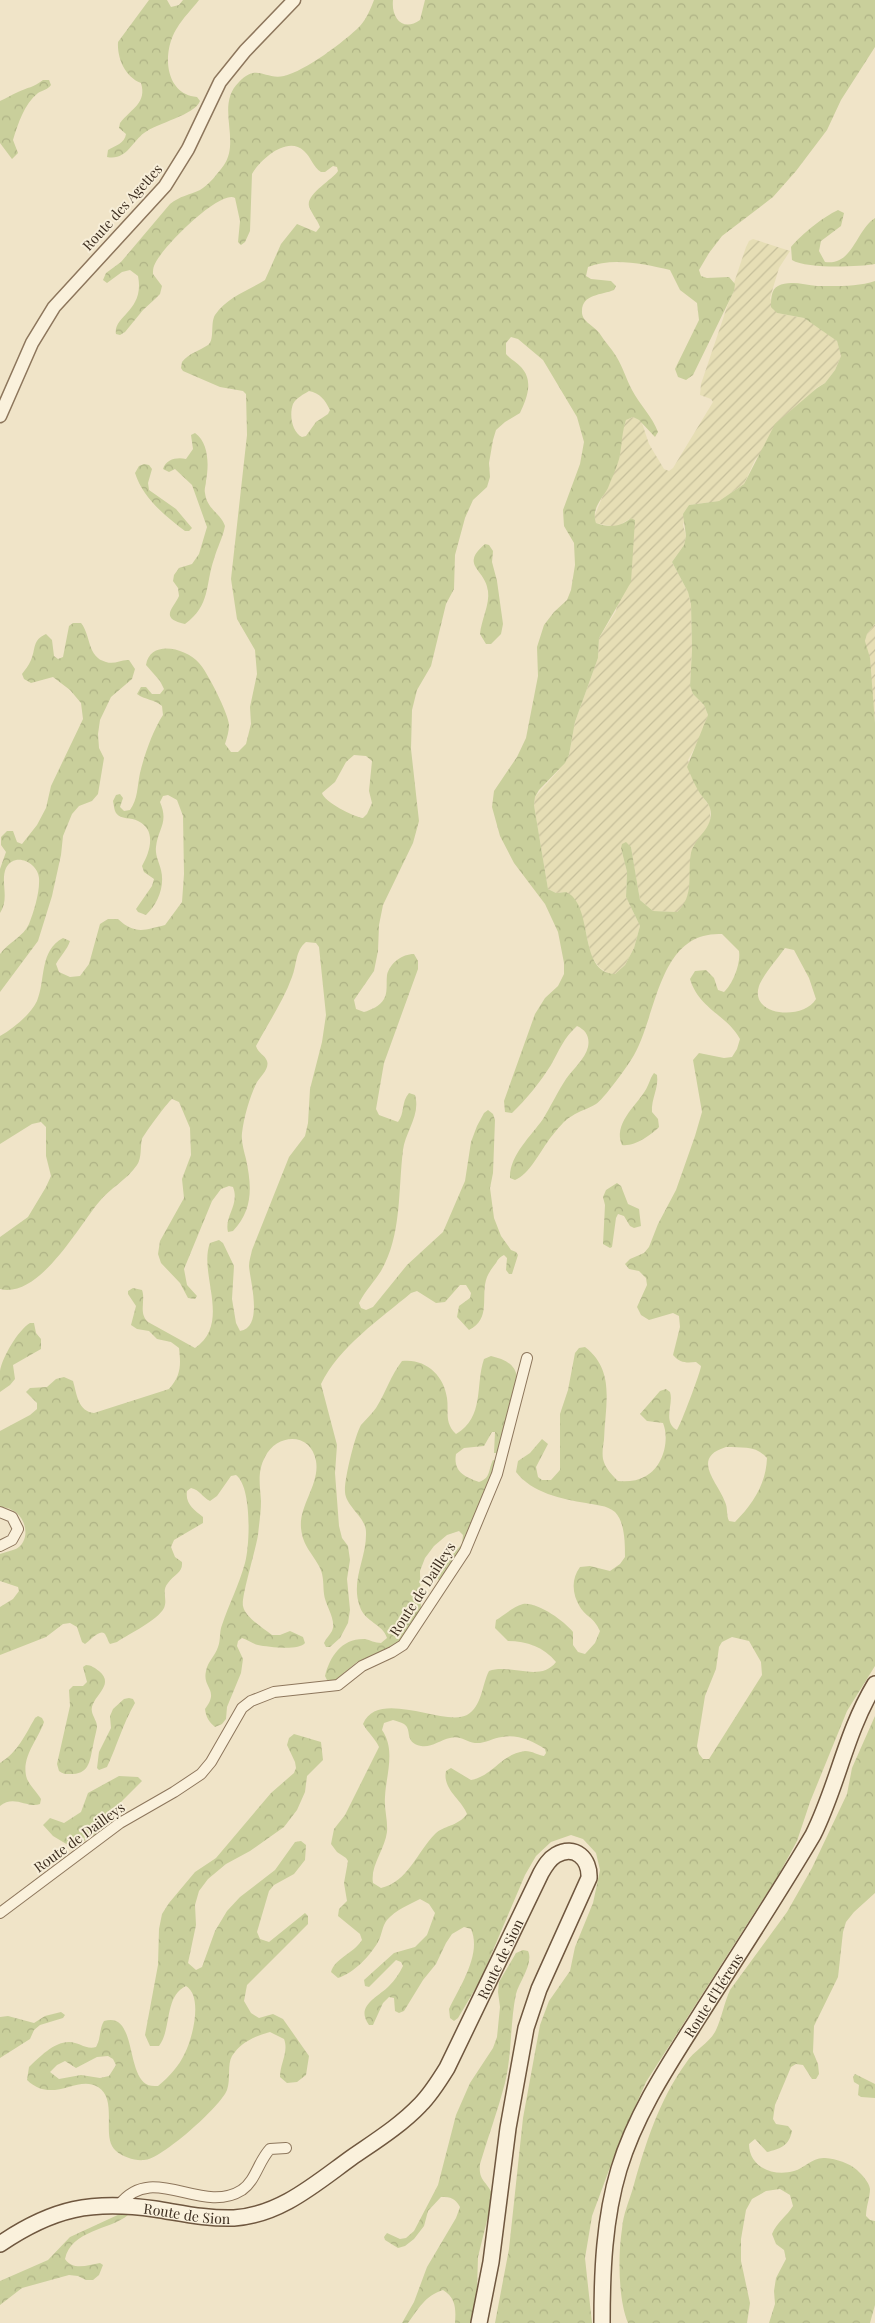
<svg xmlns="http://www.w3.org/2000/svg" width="875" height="2323" font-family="'Playfair Display',serif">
  <defs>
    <pattern id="farmland-furrows" width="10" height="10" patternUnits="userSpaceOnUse" patternTransform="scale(1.25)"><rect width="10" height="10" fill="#e6deb5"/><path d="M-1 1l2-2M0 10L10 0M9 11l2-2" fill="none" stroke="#c6bf9b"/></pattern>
    <pattern id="forest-crowns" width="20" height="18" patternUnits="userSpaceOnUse" patternTransform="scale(1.25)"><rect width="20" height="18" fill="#c9cf9b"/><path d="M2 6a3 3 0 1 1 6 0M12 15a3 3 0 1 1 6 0" fill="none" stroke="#aeb285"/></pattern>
  </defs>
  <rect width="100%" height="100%" fill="#f0e4c8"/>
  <!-- farmland -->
  <g fill="url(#farmland-furrows)">
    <polygon points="753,239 790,251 779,268 770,298 777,313 804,318 829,334 837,341 841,356 835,370 825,383 816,388 755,460 744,484 719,501 689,505 683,525 686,536 684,545 672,562 688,592 691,604 692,650 690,686 693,694 704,705 708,715 700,738 688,760 699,792 710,807 710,821 707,829 693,847 688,896 683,907 677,912 653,911 640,900 631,847 621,848 627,872 626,897 640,926 634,948 625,965 615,974 609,974 599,967 591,956 586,932 566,892 556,893 548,889 534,805 535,797 559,770 569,755 575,722 598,658 599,638 616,611 635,520 631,518 618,526 611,526 596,523 594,517 620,455 621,435 626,420 633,417 639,420 642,423 649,444 664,469 669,471 673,468 713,402 711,399 700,395 701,384 728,304 734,291 734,283 746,247 749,241"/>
    <polygon points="875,624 875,723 865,641 867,634"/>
  </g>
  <!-- forest -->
  <g fill="url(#forest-crowns)" fill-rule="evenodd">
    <path d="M149 0H167L171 7 179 5 183 0H199C192 9 183 18 177 28 162 51 164 94 197 97L200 101C195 115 157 123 144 133 132 142 126 161 107 157L108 150C115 146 125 143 126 134L119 128 120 123C132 108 147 103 141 83 125 77 117 58 118 42Z"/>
    <path d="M374 0H393C391 18 403 32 420 20L425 0H875V47L841 100 827 130 796 171 773 197 722 236 709 253 699 270 701 276 707 278 729 277 735 284 734 291 693 375 686 380 678 377 675 369 699 320 697 303 680 290 670 270C645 264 612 257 588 267L586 276 591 279 611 281 616 286 614 290C602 295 582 294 582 311 581 322 595 326 600 334 605 342 611 348 616 356 623 367 626 379 632 390 640 405 652 416 658 432L655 437 639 420 633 417 626 420C622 432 622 443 620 455 618 465 612 478 608 488 602 499 591 509 596 523 610 528 620 527 631 518L635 520 631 582 599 638 598 658 575 722 569 755 565 763 539 790 535 797 534 805 548 889 556 893 566 892C595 905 577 973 615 974L625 965 634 948 640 926 626 897 627 872 621 848 622 844 626 842 631 847 640 900 653 911 677 912C695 896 687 874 691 853 695 836 715 828 710 808 708 802 702 797 699 792 694 784 691 775 687 767L708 715 704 705 693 694 690 686 692 650 691 604 688 592 672 562 684 545 686 536 683 514 689 505 719 501 744 484 775 424 817 388 825 383 835 370 841 356 837 341 804 318 777 313 771 307C771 300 771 289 778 286 789 280 805 285 817 286 834 286 858 287 875 281V624L867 634 865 641 870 658 875 723V1666L847 1711 810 1802 797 1841 778 1876 646 2082 619 2143 592 2216 585 2258 592 2323H495L509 2249 523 2118 540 2025 549 2001 570 1971 575 1947 593 1903 600 1870 596 1853 583 1839 571 1835 551 1842 536 1856 525 1875 480 1981 458 2018 454 2021 450 2018 449 2009C460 1986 482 1954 471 1929L464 1927 452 1934 446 1943 436 1964 423 1980 404 2011 399 2013 395 2011 394 1998 389 1997 383 2003 373 2025H369C355 2006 377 1998 389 1986 395 1980 399 1974 403 1966L401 1962 396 1960 369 1987 365 1986 364 1980 394 1953 415 1947 427 1935 435 1913 429 1904 420 1899C408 1905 396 1910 387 1920 382 1926 382 1935 378 1942 370 1956 354 1973 338 1978L331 1972C335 1958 353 1954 362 1940L360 1934 338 1916 339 1909 347 1901 344 1883 348 1861 346 1858 337 1852 331 1844 334 1829 345 1815 379 1747C375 1738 368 1733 363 1724 378 1688 444 1727 467 1715 482 1707 482 1684 489 1671 510 1663 540 1683 556 1662 544 1647 527 1641 508 1641L495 1628 496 1620C503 1616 514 1606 523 1604 538 1602 564 1621 573 1632V1645L578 1652 585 1654 595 1643 600 1631C593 1616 587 1618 580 1607 572 1594 571 1579 580 1567L590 1566 610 1571 620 1564 625 1557C625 1544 625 1522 615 1512 607 1505 595 1505 586 1503 562 1499 532 1493 516 1472L518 1461 530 1453 542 1439 548 1444 536 1467 538 1477 542 1480H551L560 1470V1414L568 1390 575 1353 579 1348 585 1347C616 1371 605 1405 604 1440 603 1446 602 1453 603 1459 605 1468 612 1475 618 1481 628 1482 637 1481 646 1476 663 1467 670 1440 663 1423L647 1421 640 1414 660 1391 666 1389 670 1392C674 1404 662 1422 677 1430 680 1427 701 1371 701 1366L696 1362C686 1363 680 1363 673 1355L680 1327 679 1316 673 1313 649 1320 641 1315 637 1307 647 1285 646 1278 639 1271 629 1269 625 1264 630 1259 644 1253 649 1247 658 1224 676 1190 695 1136 702 1112 693 1060 699 1053 724 1058 732 1057 737 1049 740 1039C727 1015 699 1009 690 979L695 971 706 970 714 978 718 990 724 992C733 984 741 963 739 951L722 934C656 931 658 1019 631 1060 626 1068 603 1100 596 1104 588 1109 579 1111 572 1116 564 1120 557 1130 551 1137 541 1150 529 1175 515 1180L510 1178C509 1156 531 1136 543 1119 551 1106 558 1091 566 1079 573 1069 585 1059 588 1047 590 1037 586 1030 577 1026 563 1039 560 1049 551 1065 541 1081 526 1100 512 1113L505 1112 504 1101 535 1014 545 998 558 986 564 974V963L558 932 545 904 514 863 500 836 492 807 494 791 517 757 526 738 538 676 537 647 544 625 554 612 567 600 571 590 575 565 574 543 564 526 563 510 580 464 584 442 577 417 543 360 518 339 511 337 506 343V354C510 359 517 362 521 367 534 381 527 398 520 413L505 422 496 430 493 440 489 463 490 477 487 487 473 500 465 518 455 555 454 589 446 604 431 666 417 690 412 710 411 749 419 821 413 843 383 905 379 925 378 951 374 971 354 1000 356 1009 364 1012C371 1010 380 1006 384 999 388 992 386 983 387 975 390 963 402 954 414 954L418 961V969L384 1063 376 1109 379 1115 398 1122C405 1113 401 1102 409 1093L415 1095C421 1115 405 1132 403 1150 398 1190 402 1235 381 1271 374 1282 365 1291 359 1303L361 1308 366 1310 373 1307 407 1265 443 1232 465 1181 471 1142 477 1126 484 1113 488 1110 493 1114 495 1120 493 1173 490 1188 494 1218 501 1236 511 1250 516 1252 518 1255 512 1274H509L506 1270 507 1258 504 1255C500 1257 498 1259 496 1263 493 1267 489 1272 487 1277 480 1295 492 1319 469 1330L457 1317 459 1306 470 1298 471 1293 466 1285H460L445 1302 436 1303 417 1291 411 1293C380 1319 339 1347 321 1384L337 1445 335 1473 339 1526 342 1538 348 1546 350 1560 347 1579 350 1610 348 1623 340 1638 330 1647H326L324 1643C326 1638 330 1635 332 1631 337 1620 325 1605 324 1594 323 1585 324 1577 320 1568 312 1552 303 1547 301 1528 299 1505 320 1484 316 1461 311 1432 277 1433 265 1457 257 1472 260 1485 261 1501 261 1513 259 1524 258 1535 256 1549 241 1597 243 1606 245 1617 263 1628 272 1635H280L290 1631 303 1637 305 1643C299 1651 268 1647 258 1645 253 1644 248 1640 242 1638L238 1641 237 1646 243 1659 241 1673 227 1707 226 1719 222 1724 215 1727C209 1722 206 1717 205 1709 220 1689 202 1689 206 1671 208 1661 215 1656 218 1647 221 1640 219 1632 222 1625 229 1604 239 1585 245 1563 250 1545 252 1487 236 1475L231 1476 217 1496 210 1501C202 1497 200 1490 191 1488L187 1491C185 1504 194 1510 203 1517V1523L174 1540 171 1547 175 1557 182 1562C183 1573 174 1574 168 1583 161 1591 168 1599 164 1608 157 1621 130 1633 117 1642L110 1644C108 1642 108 1639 106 1636 102 1626 90 1641 85 1644L82 1642 77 1627 70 1623 63 1624 46 1637 0 1655V1607L13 1599 19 1591 18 1587 0 1581V1554C5 1552 11 1551 16 1549 34 1539 25 1507 0 1507V1431L30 1415 37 1409V1403L26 1392 30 1388 47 1387 56 1379 64 1377 73 1381C77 1395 78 1411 94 1413L169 1389C181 1375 181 1366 179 1348L171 1342 157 1339 149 1331 137 1329 131 1325 136 1306 128 1294V1291L133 1288 142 1290C146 1300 138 1313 148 1322L195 1348C232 1323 198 1273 210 1243L219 1240 223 1243 234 1266 232 1299 236 1323 240 1331C264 1327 250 1281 249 1266 249 1261 251 1255 252 1250L289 1157 305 1136 308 1123 310 1089 322 1042 326 1015 319 947 316 943 306 942C295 951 297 965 292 977 283 1002 268 1023 256 1046 258 1053 265 1055 267 1061 270 1069 259 1078 256 1084 249 1099 244 1117 242 1133 241 1141 244 1151 246 1159 252 1187 253 1210 233 1231L228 1232C224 1216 240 1205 233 1187L229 1186 221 1189 212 1201 184 1269 187 1285 197 1296 195 1299 188 1298 180 1283 161 1263 158 1254 160 1241 184 1198 182 1179 191 1155 190 1128 179 1102 172 1099C167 1103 145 1133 142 1139 140 1147 142 1158 137 1165 127 1180 110 1188 99 1202 78 1227 39 1299 0 1289V1237L28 1217 46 1187 51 1176 46 1156V1127L41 1122 32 1124 0 1144V1036C14 1028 30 1015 37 1001 46 979 39 951 63 938L70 941C67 950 61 955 56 964L59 972 70 977 80 976 89 964 100 924 108 919H118C135 935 145 930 165 925L182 902 184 874 183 816 177 800 168 795 163 796 160 802C169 823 158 828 156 847 155 855 159 862 161 870 165 886 158 904 146 915L138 912 136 909 152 886 154 879 144 872 142 866C150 852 157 830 138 821 131 817 121 820 116 813 114 810 114 805 113 801L116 795 120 794 123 798 120 807 124 811 130 810C138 799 137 787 140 773 144 756 153 730 163 715L162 706C154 699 145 700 137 694L141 687H146L152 694H160L164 689 160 681 146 665C150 639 186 648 199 663 207 671 229 715 229 725 229 731 227 738 225 744L231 752H238L246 744 251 724 250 707 257 674 255 650 237 619 231 579 247 435 246 394 243 391 220 387 183 371 181 368 182 362C189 353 199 351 208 345 215 340 210 323 215 315 227 297 248 291 265 280L281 244 297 224 316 232 320 227C317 219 311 213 309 206 306 194 332 180 338 171L337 167 333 166 325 172H321C313 167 311 157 304 151 287 135 260 160 252 174L250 231 245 242 241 245 238 242 240 221 235 198C220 189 159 250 154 266 153 268 153 271 153 274L162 286 160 294 155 299 143 310 125 332 120 335 116 334C113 316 145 311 138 276L130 270 122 272 107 283 103 280 106 273 121 262 170 204C180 196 189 195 200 190 209 185 218 173 224 165 241 140 215 105 239 82 257 63 264 80 284 76 305 71 344 42 360 26 367 18 370 10 374 0ZM309 391C320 393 325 400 330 410L328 414 316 422 306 436 302 437C292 432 289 415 293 404 296 398 304 394 309 391ZM354 755 366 756 372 761 369 791 372 803 367 814 363 818C354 817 324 802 322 793L335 782 346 762ZM785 948 794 950 809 978 816 999C803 1021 749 1016 759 986 763 975 778 958 785 948ZM726 1447C742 1448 756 1445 767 1458 766 1484 753 1504 735 1522L729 1521C726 1514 728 1508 725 1502 718 1482 690 1458 726 1447ZM732 1637 749 1641 761 1662 762 1675 709 1759H703L699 1754 697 1746 705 1696 716 1669 719 1647 722 1642ZM393 1720C396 1721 401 1722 404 1724 413 1730 403 1742 421 1746 431 1748 440 1740 450 1738 460 1735 466 1742 475 1743 484 1744 493 1738 502 1737 517 1734 533 1741 545 1749L546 1753 544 1756C537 1755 533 1751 525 1751 501 1754 493 1776 471 1780L451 1768 446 1771C442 1789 462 1800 467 1814 457 1827 444 1825 435 1834 417 1852 408 1882 381 1888L373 1883C370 1866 385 1849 387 1832 388 1821 384 1809 385 1797 386 1775 396 1750 382 1730L384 1723Z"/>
    <path d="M43 80H49L51 85C47 90 43 90 38 93 24 104 18 124 13 140L18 153 12 159 0 143V101C7 98 11 95 18 92 28 87 33 88 43 80Z"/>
    <path d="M838 210 844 213 841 226 821 241 819 251 825 262C853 266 856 230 875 218V264C858 267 806 269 792 260L791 247C802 234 823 217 838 210Z"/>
    <path d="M195 433C209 443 209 465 206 481 206 485 204 489 205 493 207 510 221 513 225 526 223 537 217 548 214 559 205 585 211 605 185 624 159 618 173 609 179 596L178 588 173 581 174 575 179 568 192 564 199 554 207 527 192 485 175 469 169 472 163 469C166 459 177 457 186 459L193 449 191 435Z"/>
    <path d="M144 464 149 465 152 469 148 483 149 490 176 509 192 528 189 531H185C165 516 143 498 135 473L139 466Z"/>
    <path d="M485 544 489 545 493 551 492 562 497 581 503 624 501 634 491 644H486L480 634C481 621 490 604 488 591 486 569 459 566 485 544Z"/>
    <path d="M73 623H81C91 635 87 657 106 662 115 665 121 659 129 660L135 669 132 679 111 697 100 720 98 734 99 748 104 758 98 794 92 801 79 806 72 814 63 836 61 855 52 896 38 941 0 992V954C8 943 24 936 29 924 34 911 40 892 39 878 38 863 15 851 6 868 0 882 10 898 0 913V869L6 852 1 845V837L7 831H13L17 842 22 844 37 825 46 808 51 786 83 719 81 703 70 690 53 677 31 683 24 679 22 674C25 670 29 665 31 660 36 649 32 640 46 634L52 640 54 656 58 659 63 657 69 626Z"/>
    <path d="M654 1073 657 1075C659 1088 651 1099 652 1112L658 1119 659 1127C651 1135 634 1147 622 1145 613 1124 635 1107 645 1091 649 1085 650 1078 654 1073Z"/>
    <polygon points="617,1183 621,1186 628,1204 639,1209 641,1226 634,1228 630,1226 624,1216 618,1214 616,1218 612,1247 610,1248 603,1244 605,1205 603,1197 606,1190"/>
    <path d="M30 1323H34L36 1333 41 1339V1349L13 1365 15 1379 10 1385 0 1392C0 1385 0 1378 0 1371 2 1358 18 1330 30 1323Z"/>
    <path d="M491 1356C503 1359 515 1363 517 1377 517 1383 513 1391 512 1396 508 1409 503 1446 497 1453H494L495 1432H492L484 1446 464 1448 456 1454C453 1471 464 1477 479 1482 491 1478 488 1470 493 1460L497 1461 480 1524 440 1580 437 1579 436 1573 462 1544 463 1535 459 1531 447 1535 434 1546 425 1558 420 1571 421 1610 403 1638 394 1646 357 1662 332 1683 328 1682 325 1676C330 1656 342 1638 365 1639 370 1640 375 1643 381 1643L387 1638C383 1624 365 1622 360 1607 350 1581 367 1558 366 1532 366 1517 346 1507 345 1492 344 1480 355 1435 361 1425 366 1419 372 1414 376 1408 386 1392 391 1375 402 1361 425 1358 444 1375 447 1398 449 1412 444 1423 456 1434 485 1417 475 1385 484 1359Z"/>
    <path d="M86 1665C91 1665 95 1668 99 1671 117 1686 89 1697 92 1712 93 1717 97 1721 97 1727 96 1733 94 1740 93 1746 90 1759 90 1773 73 1774 67 1774 64 1775 59 1771L57 1764 70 1706 69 1690 73 1686H83L87 1682 83 1667Z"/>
    <path d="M129 1698 133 1699 135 1703C123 1723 117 1746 107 1767L99 1770 97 1768 99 1752 111 1728 110 1716 113 1709 124 1699Z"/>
    <path d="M38 1716 42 1718 44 1722C38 1740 20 1758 27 1779 30 1786 37 1792 41 1799L40 1804C28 1809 14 1794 0 1806V1763C18 1752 25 1735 35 1718Z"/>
    <path d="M875 1716V1893L854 1912 846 1922 843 1932 838 1977 814 2026 813 2052 818 2064 819 2074 816 2079H812L803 2065 796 2064 791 2067 775 2105 773 2119 776 2124 788 2126 792 2131C789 2146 780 2149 767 2152L755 2139 749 2144C749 2167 773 2177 794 2171 805 2168 812 2157 825 2158 837 2159 849 2163 857 2170 862 2175 869 2182 870 2189 870 2197 866 2207 866 2216L870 2220 875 2221V2305L870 2323H769L775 2304 774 2291 776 2278 786 2259 784 2250 776 2244 772 2234C777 2222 787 2216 793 2206L790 2195 780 2189 766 2191 752 2199 746 2210 741 2239V2261L750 2303 747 2323H628C618 2299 618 2255 622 2229 623 2215 629 2201 633 2188 645 2145 659 2100 686 2063 694 2050 710 2043 716 2030 722 2017 724 2003 730 1990L787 1912 812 1868 847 1794 852 1768Z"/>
    <path d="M294 1734 321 1742 323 1760 307 1776 305 1792 297 1810 284 1827 250 1851 226 1864 208 1879 199 1891 195 1905 196 1925 188 1963 196 1970 202 1967 215 1931 227 1911 240 1897 275 1870 295 1842 301 1841 306 1845 305 1860 294 1874 274 1885 269 1891 257 1932 260 1939 269 1942 305 1913 308 1916V1924L247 1985 244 2001 251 2013 259 2018 273 2014 283 2019 309 2056 306 2075 297 2082 287 2083 280 2077C280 2063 289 2052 284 2039L270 2032C255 2036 241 2042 232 2056 227 2065 231 2079 227 2090 221 2106 161 2160 144 2160 135 2161 123 2157 116 2151 100 2138 119 2100 98 2087 77 2074 53 2105 27 2080L29 2067C39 2058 53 2042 69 2042 79 2042 86 2050 96 2047 101 2039 99 2029 104 2021 136 2011 126 2071 146 2084 149 2086 154 2086 158 2086 169 2077 179 2066 185 2053 193 2037 203 1996 186 1986 164 1996 172 2029 159 2046H150L145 2035 158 1965 159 1929 162 1914 169 1903 195 1872 216 1858 271 1793 294 1773 296 1768 295 1762 287 1745 289 1738ZM108 2056 113 2059 116 2065 109 2076 100 2078 81 2075 59 2079 50 2072 57 2065 65 2061 76 2068 97 2057Z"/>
    <polygon points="119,1776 138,1777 142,1781 119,1804 116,1819 112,1824 73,1848 53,1836 43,1825 50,1818 64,1823 81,1812 88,1793"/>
    <path d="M523 1950 528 1951C534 1963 519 1982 516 1994 510 2023 512 2054 505 2083 498 2110 488 2137 480 2164 478 2182 488 2181 493 2196L478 2257 477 2290 471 2323H455C456 2309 456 2298 443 2290 425 2296 419 2308 408 2323H402L414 2302 427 2267 456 2218 460 2207C455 2198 451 2197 441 2197L428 2211 424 2226 414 2239 405 2246 398 2248 385 2240 384 2237 387 2233 400 2239 406 2238 414 2231 438 2185 456 2115 470 2083 493 2048 497 2037 500 2007 498 1992 499 1982 516 1953Z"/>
    <polygon points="61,2012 65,2015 63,2018 40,2025 34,2030 30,2039 0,2058 0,2017 8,2016 34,2023 45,2016"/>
    <polygon points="855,2074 875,2084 875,2098 861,2097 858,2095 859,2085 854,2082 853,2077"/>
    <path d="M122 2213 128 2215C110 2230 71 2230 65 2259 73 2271 88 2265 100 2263L103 2265 99 2275 93 2280H86L78 2276 69 2275 22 2288 0 2305V2281L48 2260 70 2237Z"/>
  </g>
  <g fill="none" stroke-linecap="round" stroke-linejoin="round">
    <defs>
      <g id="minor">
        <polyline points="0,1512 12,1517 18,1529 12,1540 0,1546"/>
        <polyline points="0,1913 120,1823 174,1792 201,1774 211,1762 242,1708 251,1701 274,1692 338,1685 362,1666 392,1652 403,1645 465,1551 497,1474 527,1358"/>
        <path d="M119 2205C153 2161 201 2216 242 2190 256 2180 258 2162 270 2149L286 2148"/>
      </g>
      <polyline id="tertiary" points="0,416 32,343 54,307 165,186 188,149 220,82 245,51 294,0"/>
      <g id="secondary">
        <path id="s1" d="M0 2244C53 2208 92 2200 155 2209 181 2213 207 2219 234 2218 280 2215 315 2184 351 2158 374 2142 400 2126 420 2105 431 2094 439 2081 447 2068L541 1873C545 1866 549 1859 556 1855 575 1844 590 1859 589 1878L539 1989 526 2028 508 2128 491 2262 479 2323"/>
        <path id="s2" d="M602 2323C602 2272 604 2219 619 2169 636 2113 669 2064 700 2015 738 1955 777 1896 813 1835 838 1785 845 1734 875 1684"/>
      </g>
    </defs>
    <!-- minor casing -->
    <use href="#minor" stroke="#8d765c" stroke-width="12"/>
    <!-- tertiary casing -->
    <use href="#tertiary" stroke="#8d765c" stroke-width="15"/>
    <!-- secondary casing -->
    <use href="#secondary" stroke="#6f573f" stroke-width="18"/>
    <!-- minor -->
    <use href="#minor" stroke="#faf1dc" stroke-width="10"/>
    <!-- tertiary -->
    <use href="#tertiary" stroke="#faf1dc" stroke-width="12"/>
    <!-- secondary -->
    <use href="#secondary" stroke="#faf1dc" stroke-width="15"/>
  </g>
  <g text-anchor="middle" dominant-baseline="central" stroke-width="4" stroke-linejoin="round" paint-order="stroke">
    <!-- street labels -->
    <g font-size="14" fill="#3d2e20" stroke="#f7eed8">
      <text transform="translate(122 207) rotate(-48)">Route des Agettes</text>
      <text transform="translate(422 1589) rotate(-57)">Route de Dailleys</text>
      <text transform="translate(79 1837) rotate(-36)">Route de Dailleys</text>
      <text stroke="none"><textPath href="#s1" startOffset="631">Route de Sion</textPath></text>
      <text stroke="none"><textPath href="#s2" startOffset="354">Route d'Hérens</textPath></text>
      <text stroke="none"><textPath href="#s1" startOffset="196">Route de Sion</textPath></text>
    </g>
  </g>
</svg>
